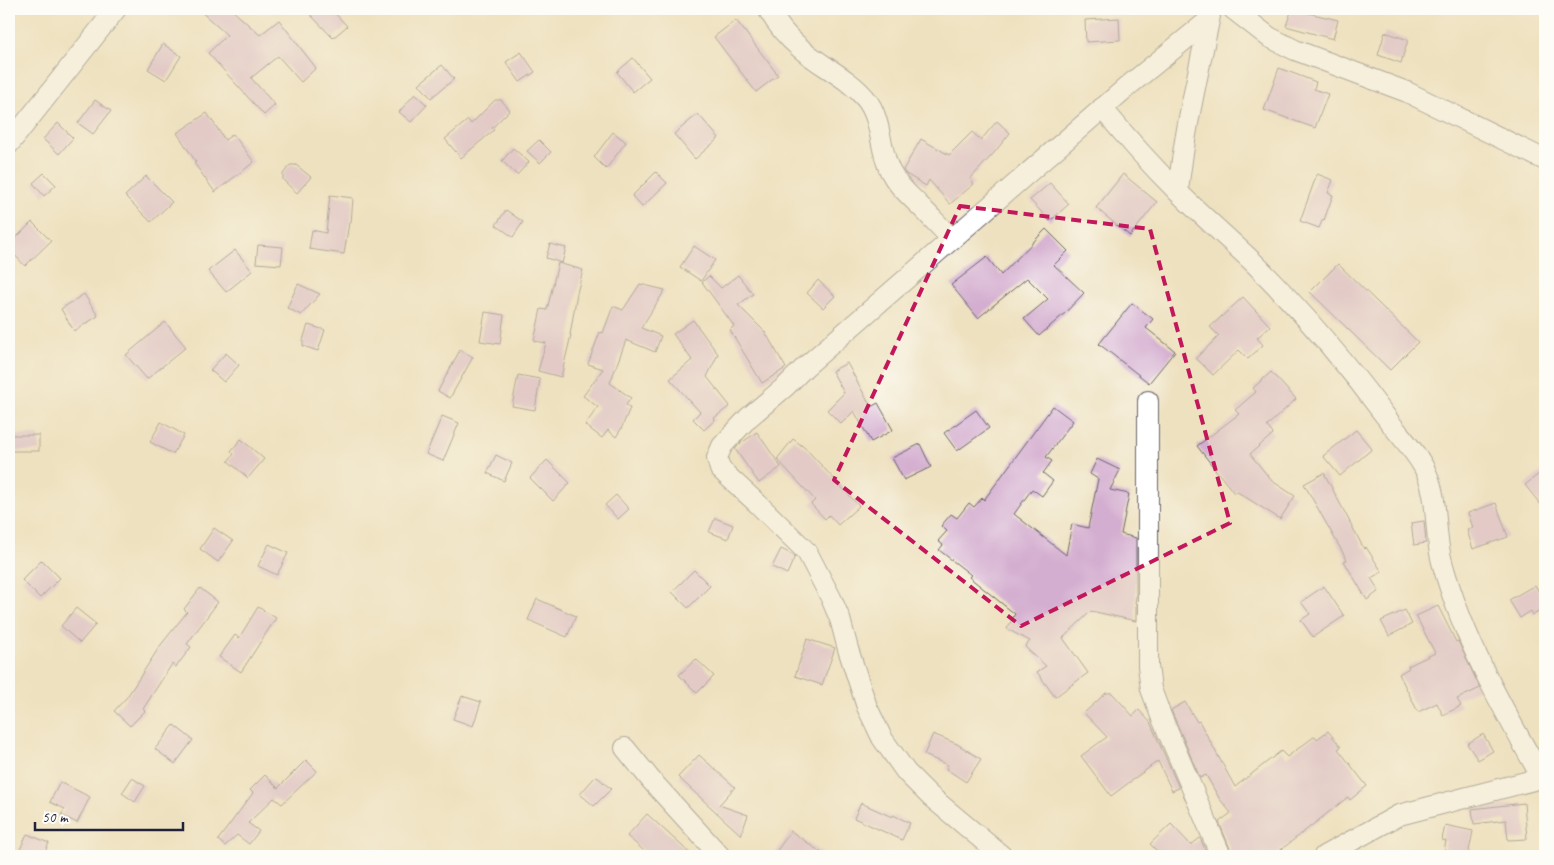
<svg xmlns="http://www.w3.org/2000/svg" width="1554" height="865" font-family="Caveat,sans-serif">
  <rect width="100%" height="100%" fill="#fdfcf7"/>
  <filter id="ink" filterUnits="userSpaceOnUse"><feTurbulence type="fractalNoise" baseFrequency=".02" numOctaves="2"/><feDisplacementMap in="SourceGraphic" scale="10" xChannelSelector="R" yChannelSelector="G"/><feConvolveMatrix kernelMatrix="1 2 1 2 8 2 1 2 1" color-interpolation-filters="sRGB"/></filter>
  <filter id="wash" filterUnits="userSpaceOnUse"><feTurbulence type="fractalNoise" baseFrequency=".0096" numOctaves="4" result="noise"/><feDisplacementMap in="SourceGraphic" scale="20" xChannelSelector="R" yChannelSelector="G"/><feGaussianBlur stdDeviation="1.12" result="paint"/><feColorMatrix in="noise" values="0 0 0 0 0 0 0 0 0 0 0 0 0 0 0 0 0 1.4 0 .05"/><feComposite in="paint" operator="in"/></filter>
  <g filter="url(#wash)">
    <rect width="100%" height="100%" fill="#eee1c0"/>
    <g id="blocks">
      <!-- building -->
      <g fill="#d4aed0">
        <polygon points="198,9 231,9 260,35 279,20 316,68 301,82 278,56 251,78 275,105 264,115 208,53 227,35"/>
        <polygon points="305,9 331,9 347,26 333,38"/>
        <polygon points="1292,9 1338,20 1333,39 1286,26"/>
        <polygon points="1119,18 1120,40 1086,42 1085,20"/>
        <polygon points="736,20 778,75 756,92 714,37"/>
        <polygon points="1385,32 1408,40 1401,63 1378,55"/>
        <polygon points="163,44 181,56 166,80 148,69"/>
        <polygon points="521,52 535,72 520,82 506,62"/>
        <polygon points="633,58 650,78 633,92 617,72"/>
        <polygon points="442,65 454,79 431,98 419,84"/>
        <polygon points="1279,68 1316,82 1314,89 1328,94 1315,128 1264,110"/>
        <polygon points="415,94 427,105 411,122 399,112"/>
        <polygon points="95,100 111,111 93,134 78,123"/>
        <polygon points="495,100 501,100 510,110 492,128 494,130 461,158 445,139 468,120 471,124"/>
        <polygon points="207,113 225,140 233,134 254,162 215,192 194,163 196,162 177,133"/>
        <polygon points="698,114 719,138 695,159 674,134"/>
        <polygon points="997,121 1010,133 994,153 970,179 974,184 950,204 929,180 926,186 906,174 903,170 921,139 949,155 972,132 981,140"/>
        <polygon points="58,123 73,138 59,154 43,139"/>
        <polygon points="613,132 626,142 606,169 594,157"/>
        <polygon points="539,140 551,152 540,163 527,151"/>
        <polygon points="513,148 529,162 517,175 502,161"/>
        <polygon points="290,165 296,165 311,177 297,193 283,180 283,174"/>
        <polygon points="656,172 667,183 642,207 632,196"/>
        <polygon points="44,173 56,185 44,196 33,183"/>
        <polygon points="1123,174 1157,202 1130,236 1096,208"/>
        <polygon points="1317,174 1333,180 1328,193 1333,195 1324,220 1323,219 1319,228 1300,221"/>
        <polygon points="146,176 172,202 151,222 125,196"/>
        <polygon points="1050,183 1069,204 1050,221 1030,200"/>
        <polygon points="330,195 353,198 351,223 349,223 344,254 309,249 312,230 326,233"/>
        <polygon points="506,210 523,222 513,237 496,225"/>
        <polygon points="32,222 51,241 25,266 9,249 9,245"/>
        <polygon points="1046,229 1068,251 1054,265 1084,293 1065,313 1039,336 1024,319 1048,299 1027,278 978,318 951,285 987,257 1001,275"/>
        <polygon points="550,244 566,248 562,263 546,258"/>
        <polygon points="258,245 283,247 281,265 256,263"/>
        <polygon points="694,246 715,260 701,281 680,267"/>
        <polygon points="235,250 252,271 226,292 208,271"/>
        <polygon points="558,263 583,270 577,293 570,335 571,335 561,377 538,371 546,343 534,341 541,309 547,310"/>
        <polygon points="1338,264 1418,342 1390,370 1310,292"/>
        <polygon points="738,275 753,294 738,305 765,332 786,368 762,383 730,330 734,326 702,282 709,276 721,288"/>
        <polygon points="818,280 835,296 823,308 807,293"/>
        <polygon points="298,284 320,294 301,315 287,308"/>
        <polygon points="640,284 665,290 641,328 661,336 655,352 626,340 610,383 631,398 626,405 630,408 621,429 616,437 608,430 602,438 585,425 598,407 583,396 603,369 588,364 600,332 603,333 613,306 623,310"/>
        <polygon points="84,294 98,316 74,331 61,309"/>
        <polygon points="1243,297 1270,326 1257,338 1263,345 1248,359 1239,350 1213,375 1196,358 1219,336 1210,327"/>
        <polygon points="1132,303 1153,319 1146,328 1175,351 1149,383 1099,344"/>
        <polygon points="485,312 504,315 500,344 480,341"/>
        <polygon points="693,320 718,354 707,377 730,406 714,418 715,420 704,430 693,419 700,412 670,379 692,360 673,334"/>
        <polygon points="165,322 186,347 147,379 126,355"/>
        <polygon points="308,325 325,330 318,351 303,346 303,340"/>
        <polygon points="460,350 473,357 450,398 438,391"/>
        <polygon points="226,353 239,365 224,382 210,370"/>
        <polygon points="847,363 871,407 878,403 893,430 871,442 854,411 841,424 827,410 844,393 832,371"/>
        <polygon points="1271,372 1296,399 1267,426 1273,434 1250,454 1272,481 1295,496 1280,519 1236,491 1234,493 1197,446 1239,414 1235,410 1256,392 1253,388"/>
        <polygon points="518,375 540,379 535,410 512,406"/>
        <polygon points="1053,406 1073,421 1046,457 1052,461 1043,473 1053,481 1042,496 1032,489 1014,514 1066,555 1072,524 1088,528 1098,479 1090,474 1097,459 1120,470 1110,490 1129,494 1121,534 1136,538 1136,597 1135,603 1136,603 1136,621 1091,611 1063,638 1088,673 1055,697 1037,672 1046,666 1025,647 1030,641 1007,629 1015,614 969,577 971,575 939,550 943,545 938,541 947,531 941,526 951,514 957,518 969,503 974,507 982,498 984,500"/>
        <polygon points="976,410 989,428 957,451 944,433"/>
        <polygon points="442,416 459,423 443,461 426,454"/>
        <polygon points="161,422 184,435 173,454 150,442"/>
        <polygon points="1356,430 1372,449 1340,476 1323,456"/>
        <polygon points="757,432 781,467 759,483 735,449 740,444"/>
        <rect x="9" y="435" width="30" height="16"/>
        <polygon points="241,439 264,459 248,478 228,461 234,454 231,451"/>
        <polygon points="793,439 809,451 809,452 859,506 838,525 829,515 825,519 811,504 815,500 777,459"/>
        <polygon points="920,444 931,467 904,480 892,458"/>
        <polygon points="496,455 512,463 504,481 487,473"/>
        <polygon points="547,460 570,483 553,501 530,478"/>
        <polygon points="1545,469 1545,510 1525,485"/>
        <polygon points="1324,473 1364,549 1366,547 1382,572 1371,578 1379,591 1367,600 1344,561 1347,560 1304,484"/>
        <polygon points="616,495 629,509 618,519 605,505"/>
        <polygon points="1496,503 1508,537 1473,549 1467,530 1473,528 1468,513"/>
        <polygon points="715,518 733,525 728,539 709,532"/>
        <polygon points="1424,521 1426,543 1414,545 1411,523"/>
        <polygon points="214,528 233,541 218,562 200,549"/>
        <polygon points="269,544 288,553 277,575 258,566"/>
        <polygon points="781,549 795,556 787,574 772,567"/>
        <polygon points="42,560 60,578 40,598 22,580"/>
        <polygon points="694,570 710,586 688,608 672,592"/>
        <polygon points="1535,585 1545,603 1545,608 1533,615 1531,611 1520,618 1509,600"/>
        <polygon points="1324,586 1344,616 1313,637 1301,620 1310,614 1301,602"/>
        <polygon points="200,588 218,602 187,644 191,647 176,667 172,664 143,709 145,711 130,726 114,711 127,697 160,646 187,612 184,609"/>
        <polygon points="537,599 576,616 567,637 528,620"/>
        <polygon points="1438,606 1456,642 1458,641 1480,688 1457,699 1461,706 1443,715 1437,703 1418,712 1399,674 1409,668 1408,666 1435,653 1416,616"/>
        <polygon points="258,607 276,618 241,672 219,657 235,635 239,638"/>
        <polygon points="76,608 96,624 80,643 61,626"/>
        <polygon points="1405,610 1412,624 1389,636 1381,621"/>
        <polygon points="807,639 835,648 822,685 795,676"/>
        <polygon points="696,659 714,676 697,693 679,675"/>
        <polygon points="1106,693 1112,693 1133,716 1139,710 1150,722 1179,788 1172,791 1158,761 1111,796 1081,756 1107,737 1084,713"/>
        <polygon points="462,696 481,702 473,726 453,719"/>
        <polygon points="1185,702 1197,722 1199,721 1235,787 1281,751 1287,757 1315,736 1317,739 1328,731 1341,747 1338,749 1367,786 1350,800 1348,797 1273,856 1233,856 1219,822 1231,813 1219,798 1206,775 1200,778 1171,710"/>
        <polygon points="174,725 193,740 175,764 155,749"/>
        <polygon points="933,734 957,744 981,759 966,782 946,769 948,765 924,755"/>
        <polygon points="1483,734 1493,751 1478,760 1467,744"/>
        <polygon points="699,755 735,787 719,805 748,815 741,835 678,777"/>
        <polygon points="306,760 317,771 282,804 274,798 248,823 259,831 249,844 237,835 225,846 218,840 253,793 250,790 265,775 278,788"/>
        <polygon points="596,776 611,789 594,806 580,794"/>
        <polygon points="132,778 145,786 135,802 122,793"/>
        <polygon points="60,782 90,797 77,823 61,815 65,809 50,802"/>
        <polygon points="861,803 892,817 893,815 910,823 902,840 854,818"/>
        <polygon points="1524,803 1527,839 1508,840 1506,820 1474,824 1472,809"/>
        <polygon points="647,814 693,856 650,856 627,836"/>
        <polygon points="1171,824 1191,845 1200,838 1208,856 1162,856 1150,844"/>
        <polygon points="1445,825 1473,831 1468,856 1444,851 1446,841 1442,840"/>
        <polygon points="791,831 826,856 773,856"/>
        <polygon points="27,834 49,843 43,856 17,856"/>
      </g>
    </g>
  </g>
  <g filter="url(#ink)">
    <use href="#blocks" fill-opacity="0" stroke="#69656a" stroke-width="1"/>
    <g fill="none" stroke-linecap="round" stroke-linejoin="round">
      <defs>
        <g id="minor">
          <path d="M768 9C776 23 787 37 799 47 820 66 848 77 866 99 882 119 879 148 890 171 897 185 909 195 920 206 931 217 941 228 952 239"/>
          <polyline points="1233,9 1269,37 1295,50 1407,92 1545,160"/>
          <path d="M1102 108C1126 137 1150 164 1177 191 1202 216 1229 239 1255 264 1302 311 1346 363 1386 417 1398 434 1413 448 1423 466 1440 496 1433 530 1442 562 1463 639 1503 709 1542 778"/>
          <polyline points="9,144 116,9"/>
          <path d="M1178 192C1184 133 1198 74 1210 16"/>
          <polyline points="1148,401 1148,666 1151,689 1161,716 1221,856"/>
          <polyline points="625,748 651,780 720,856"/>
          <polyline points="1002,856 930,796 906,772 882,738 867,707 848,649 840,619 831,598 807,552 758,504 720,469 717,458 722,446 748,418 786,386 805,367 1128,86 1209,20"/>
          <polyline points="1324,856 1399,815 1545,777"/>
        </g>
      </defs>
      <!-- minor casing -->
      <use href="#minor" stroke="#69656a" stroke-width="22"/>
      <!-- minor -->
      <use href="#minor" stroke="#fff" stroke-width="20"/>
    </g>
  </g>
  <!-- marked area -->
  <path d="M0 0H1554V865H0ZM960 206 1150 229 1230 523 1021 626 834 480Z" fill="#eee1c0" fill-opacity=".55" fill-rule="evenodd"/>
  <path fill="none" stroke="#c2185b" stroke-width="4" stroke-dasharray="10 6" stroke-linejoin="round" d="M960 206 1150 229 1230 523 1021 626 834 480Z"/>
  <!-- margin -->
  <rect width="1554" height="865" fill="none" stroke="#fdfcf7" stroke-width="30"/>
  <!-- scale -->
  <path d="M35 822v8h148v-8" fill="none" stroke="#22223b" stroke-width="2.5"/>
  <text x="42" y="822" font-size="15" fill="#22223b" stroke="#fdfcf7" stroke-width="4" paint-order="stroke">50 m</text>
</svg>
